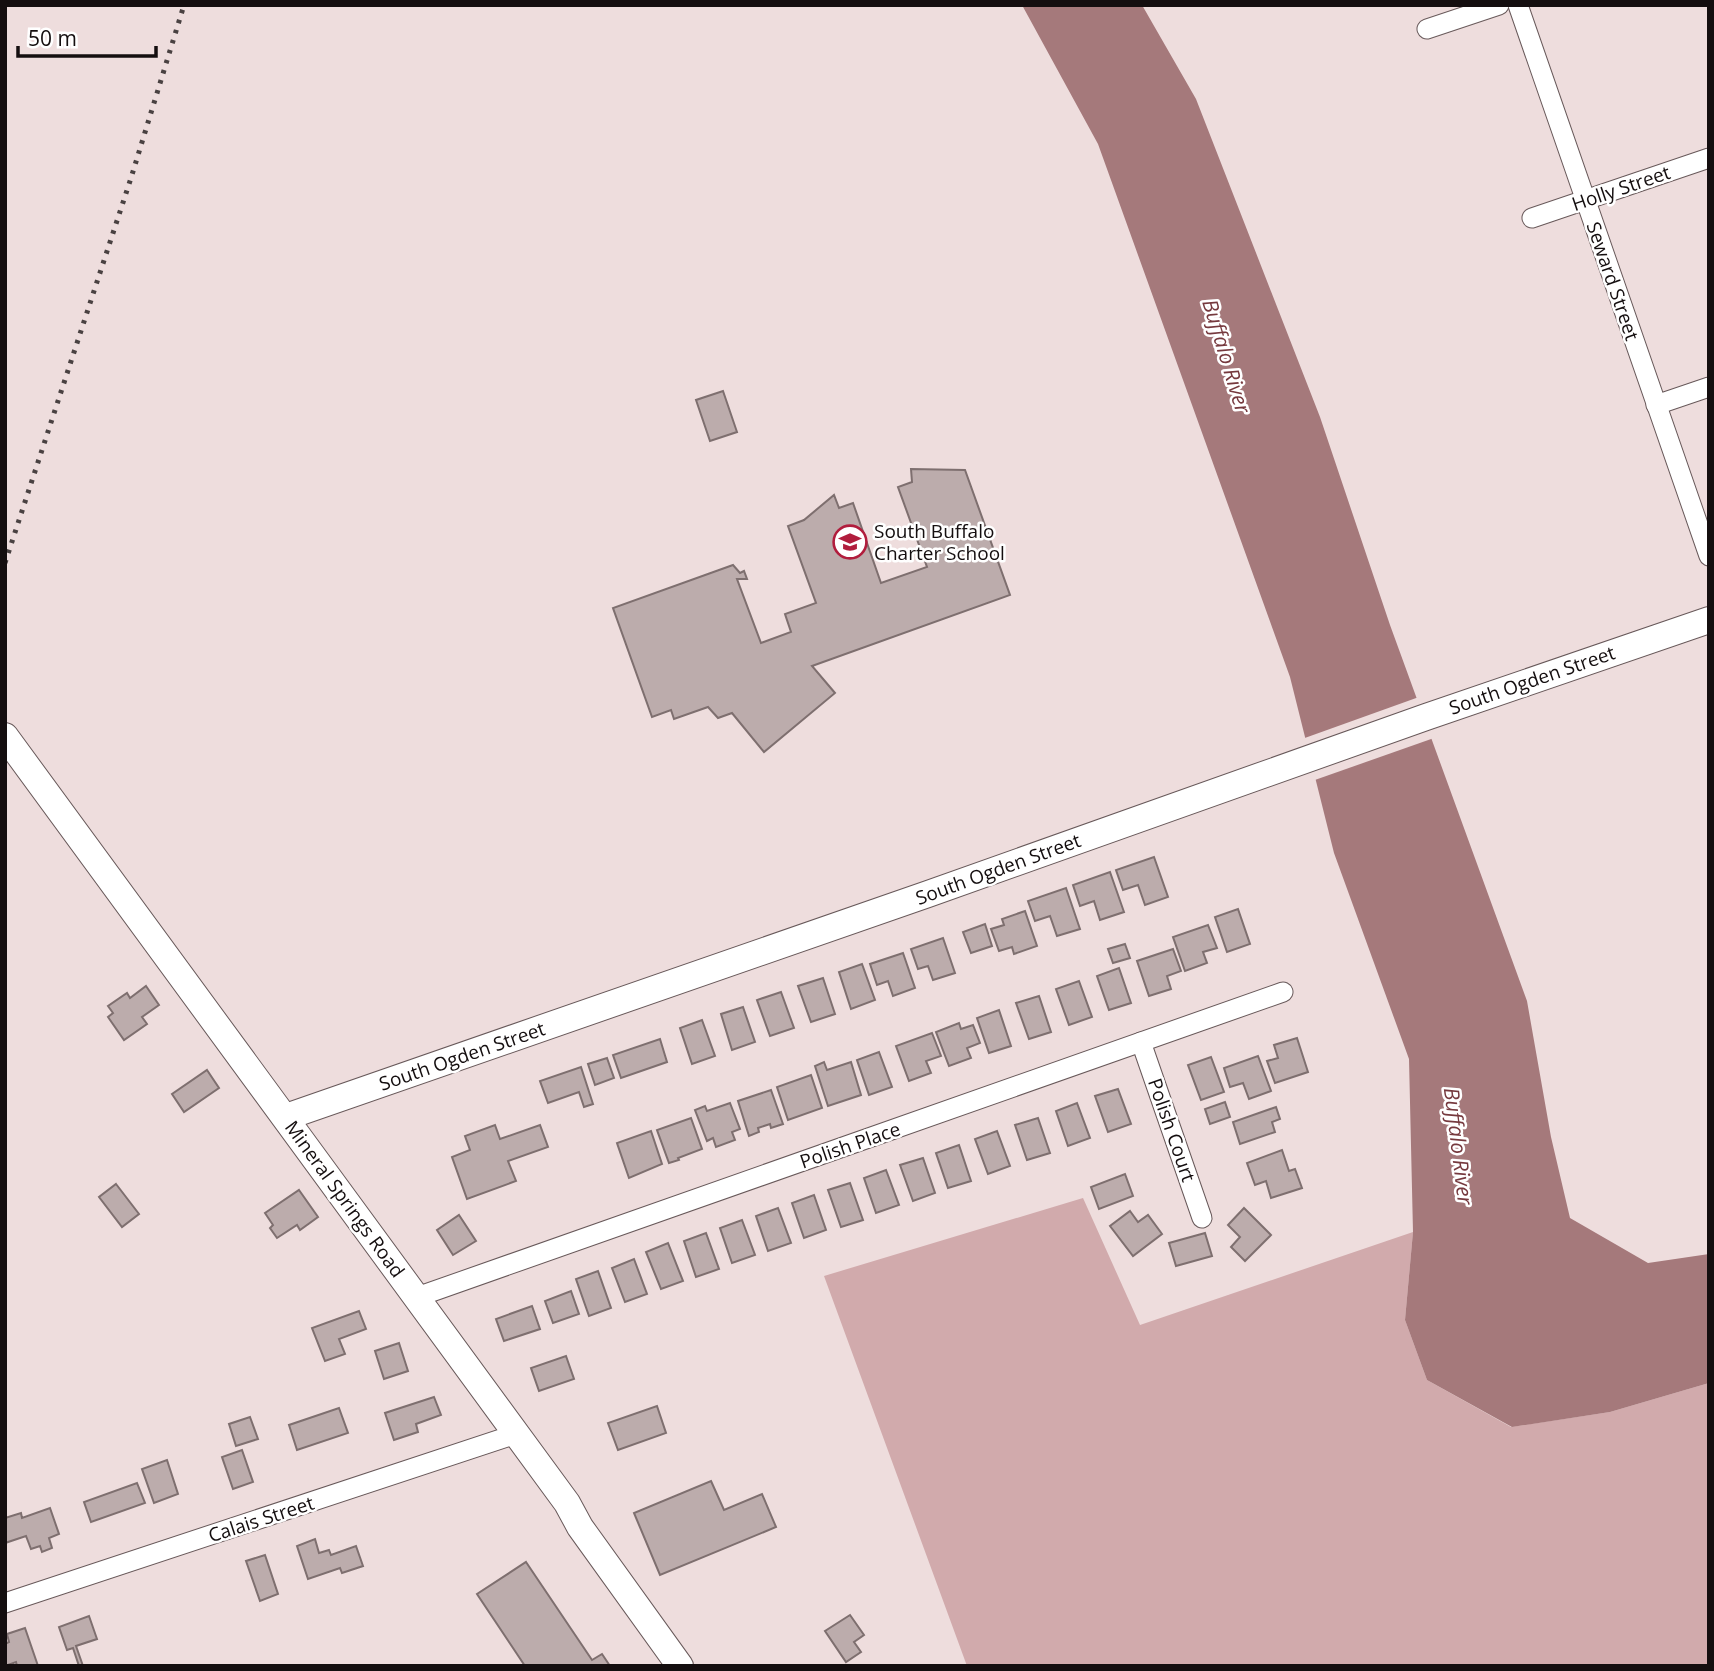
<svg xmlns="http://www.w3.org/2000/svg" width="1714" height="1671" font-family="'Open Sans',sans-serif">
  <rect width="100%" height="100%" fill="#edd"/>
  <!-- green -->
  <polygon fill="#d1aaac" points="1083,1198 1140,1325 1413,1232 1405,1320 1427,1380 1511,1427 1610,1412 1709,1383 1709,1666 967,1666 824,1276"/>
  <!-- water -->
  <polygon fill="#a5797b" points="1022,5 1142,5 1196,99 1320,417 1390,625 1527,1001 1551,1137 1570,1218 1648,1263 1709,1254 1709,1383 1610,1412 1512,1427 1427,1380 1405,1320 1413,1232 1409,1059 1334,853 1290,677 1098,144"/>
  <!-- pier -->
  <polygon fill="#edd" points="1419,697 1434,738 1312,781 1302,739"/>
  <!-- building -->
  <g fill="#bcacac" stroke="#7e6f6f" stroke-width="2">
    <polygon points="723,391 737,432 710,441 696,400"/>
    <polygon points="911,469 965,470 1010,595 812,666 835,693 764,752 732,713 718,718 708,707 674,719 671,710 652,717 613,608 733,565 740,573 744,571 747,579 737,579 761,643 791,632 785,614 816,603 788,526 804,520 834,495 839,508 853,503 881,583 927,567 898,487 912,482"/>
    <polygon points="1154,857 1168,897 1145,905 1138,885 1123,890 1116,870"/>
    <polygon points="1110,872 1124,912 1100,920 1094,901 1080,906 1073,885"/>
    <polygon points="1066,888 1080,929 1057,936 1050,916 1035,921 1028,901"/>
    <polygon points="1238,909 1250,944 1227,952 1215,917"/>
    <polygon points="1025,911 1037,946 1014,954 1012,947 999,951 991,929 1004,925 1002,919"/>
    <polygon points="985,924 992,946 971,953 963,932"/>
    <polygon points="1208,925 1217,948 1203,952 1207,963 1185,971 1173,937"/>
    <polygon points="943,938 955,973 933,980 928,966 918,969 911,949"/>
    <polygon points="1125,944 1130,958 1113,963 1108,949"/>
    <polygon points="1173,949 1181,971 1167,976 1171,989 1149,996 1137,961"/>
    <polygon points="903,953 915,988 893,996 888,981 877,985 870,964"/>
    <polygon points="862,964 875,1000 851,1009 839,972"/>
    <polygon points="1119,968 1131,1003 1109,1010 1097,976"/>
    <polygon points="823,978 835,1014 811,1022 798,986"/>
    <polygon points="1079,981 1092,1017 1069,1025 1056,989"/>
    <polygon points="146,986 159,1005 142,1017 147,1024 124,1040 108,1017 113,1013 108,1006 127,993 130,998"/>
    <polygon points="781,992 794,1028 770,1036 757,1000"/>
    <polygon points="1039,996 1051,1032 1029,1039 1016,1003"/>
    <polygon points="743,1007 755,1042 732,1050 721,1014"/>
    <polygon points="999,1010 1011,1046 989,1053 977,1018"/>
    <polygon points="702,1020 715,1056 692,1064 680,1028"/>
    <polygon points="959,1023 961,1029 973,1025 980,1043 967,1048 971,1058 949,1066 936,1032"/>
    <polygon points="932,1033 941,1056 926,1061 931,1073 909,1081 896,1046"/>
    <polygon points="1297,1038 1308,1072 1275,1083 1267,1061 1278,1058 1274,1045"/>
    <polygon points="660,1039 667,1062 621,1078 613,1055"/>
    <polygon points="879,1052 892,1087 869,1095 857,1060"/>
    <polygon points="1258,1056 1271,1091 1249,1099 1243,1083 1230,1087 1224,1068"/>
    <polygon points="1211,1057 1224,1092 1201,1100 1188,1065"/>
    <polygon points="607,1058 614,1078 595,1085 588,1064"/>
    <polygon points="824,1062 827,1070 851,1062 861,1095 828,1106 815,1066"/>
    <polygon points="581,1067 593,1104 584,1107 579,1092 548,1103 540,1081"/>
    <polygon points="207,1070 219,1088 184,1112 172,1094"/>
    <polygon points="811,1075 822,1108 788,1120 777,1087"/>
    <polygon points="1118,1089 1131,1124 1108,1132 1095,1096"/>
    <polygon points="771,1090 783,1124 771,1128 770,1124 758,1128 759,1132 749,1136 738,1101"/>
    <polygon points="1225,1102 1230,1117 1210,1124 1205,1109"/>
    <polygon points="730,1103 740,1129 732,1132 735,1140 716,1147 713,1138 707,1141 695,1110 705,1106 707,1111"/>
    <polygon points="1077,1103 1090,1138 1068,1146 1056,1111"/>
    <polygon points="1276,1107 1280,1119 1272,1122 1275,1132 1240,1144 1233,1122"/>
    <polygon points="691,1118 702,1149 678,1158 679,1160 669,1163 657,1130"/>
    <polygon points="1038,1118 1050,1153 1027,1160 1015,1125"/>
    <polygon points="495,1125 500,1139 540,1125 548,1147 508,1161 516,1181 467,1199 452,1157 470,1150 465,1136"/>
    <polygon points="651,1131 662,1164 629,1178 617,1143"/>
    <polygon points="997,1131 1010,1166 988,1174 975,1139"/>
    <polygon points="959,1145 971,1181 948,1188 936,1153"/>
    <polygon points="1282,1150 1289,1171 1295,1169 1302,1188 1271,1198 1266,1181 1255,1185 1247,1163"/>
    <polygon points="923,1158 935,1193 913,1201 900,1165"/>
    <polygon points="886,1170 899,1205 876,1213 864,1178"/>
    <polygon points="1125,1174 1133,1196 1099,1209 1091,1187"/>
    <polygon points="850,1183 863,1220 841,1227 828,1190"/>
    <polygon points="116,1184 139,1214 122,1227 99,1197"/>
    <polygon points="299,1190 318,1217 300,1230 297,1225 277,1238 270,1228 273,1225 265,1213"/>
    <polygon points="814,1195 826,1230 804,1238 792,1203"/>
    <polygon points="778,1208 791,1243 768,1251 756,1216"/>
    <polygon points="1244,1208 1271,1235 1245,1261 1231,1247 1240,1237 1228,1225"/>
    <polygon points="1130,1211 1138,1222 1148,1215 1162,1234 1133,1256 1110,1226"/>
    <polygon points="459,1215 476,1241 453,1255 437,1230"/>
    <polygon points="742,1220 755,1255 732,1263 720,1228"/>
    <polygon points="706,1233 719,1269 696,1277 684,1241"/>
    <polygon points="1205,1233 1212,1256 1176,1266 1169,1243"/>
    <polygon points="668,1243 683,1281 661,1289 646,1252"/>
    <polygon points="634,1259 647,1294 625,1302 612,1268"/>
    <polygon points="598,1271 611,1308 589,1316 576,1279"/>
    <polygon points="571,1291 579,1314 553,1323 545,1301"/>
    <polygon points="532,1306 540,1329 504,1341 496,1319"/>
    <polygon points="359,1311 366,1329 339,1339 345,1354 325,1361 312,1328"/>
    <polygon points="399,1343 408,1371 384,1379 375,1351"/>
    <polygon points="566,1356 574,1379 539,1391 531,1368"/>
    <polygon points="434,1397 441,1415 416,1424 418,1432 394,1440 385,1413"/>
    <polygon points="657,1406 666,1433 618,1450 608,1423"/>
    <polygon points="339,1408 348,1433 297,1450 289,1425"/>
    <polygon points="250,1417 258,1439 236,1446 229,1424"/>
    <polygon points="242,1450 253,1482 233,1489 222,1457"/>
    <polygon points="167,1460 178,1494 154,1503 142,1469"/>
    <polygon points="711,1481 724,1510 762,1494 776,1527 660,1575 634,1513"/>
    <polygon points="137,1483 145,1503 91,1522 84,1502"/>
    <polygon points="50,1508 59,1534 49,1538 52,1548 42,1552 40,1546 31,1549 26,1536 5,1543 5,1518 21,1513 22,1518"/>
    <polygon points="315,1539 319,1553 329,1550 331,1555 356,1546 363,1566 342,1573 340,1568 308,1579 297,1546"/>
    <polygon points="265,1555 278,1594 260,1601 246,1561"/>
    <polygon points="526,1562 592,1660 602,1654 610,1666 525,1666 477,1594"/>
    <polygon points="850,1615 864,1635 854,1642 861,1652 846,1662 825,1631"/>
    <polygon points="89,1616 97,1639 76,1646 83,1666 79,1666 73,1648 67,1650 59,1627"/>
    <polygon points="25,1628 38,1666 17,1666 16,1662 5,1666 5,1644 9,1642 7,1634"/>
  </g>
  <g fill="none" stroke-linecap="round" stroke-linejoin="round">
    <defs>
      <g id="street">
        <polyline points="1518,5 1709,556"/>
        <polyline points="1427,29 1499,5"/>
        <polyline points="1532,218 1709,158"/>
        <polyline points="1656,405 1709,387"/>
        <polyline points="1141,1042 1202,1218"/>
        <polyline points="417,1297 1283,992"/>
        <polyline points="5,1603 516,1434"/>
      </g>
      <g id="secondary">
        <polyline points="5,736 567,1503 580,1527 680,1666"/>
        <polyline points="286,1117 928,894 1426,717 1709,620"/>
      </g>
    </defs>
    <!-- street casing -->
    <use href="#street" stroke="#68595a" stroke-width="21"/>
    <!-- secondary casing -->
    <use href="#secondary" stroke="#68595a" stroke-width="28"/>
    <!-- street -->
    <use href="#street" stroke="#fff" stroke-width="19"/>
    <!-- secondary -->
    <use href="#secondary" stroke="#fff" stroke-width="26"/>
    <!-- rail -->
    <polyline stroke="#494141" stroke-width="5" stroke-dasharray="3.5 7" stroke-linecap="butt" points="5,563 131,178 184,5"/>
  </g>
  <!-- icons -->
  <defs>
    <symbol id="school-ring" viewBox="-11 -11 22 22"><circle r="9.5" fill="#fff" stroke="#b11d3d" stroke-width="1.5"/><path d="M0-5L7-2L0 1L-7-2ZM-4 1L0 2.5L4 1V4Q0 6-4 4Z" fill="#b11d3d"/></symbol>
  </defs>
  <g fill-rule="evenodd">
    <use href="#school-ring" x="831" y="523" width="38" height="38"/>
  </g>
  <g text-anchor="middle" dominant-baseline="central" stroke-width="5" stroke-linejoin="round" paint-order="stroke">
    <!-- street labels -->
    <g font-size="19" fill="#140e0f" stroke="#fff">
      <text transform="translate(1621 188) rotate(-19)">Holly Street</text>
      <text transform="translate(1613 281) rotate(71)">Seward Street</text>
      <text transform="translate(1532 680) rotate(-19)">South Ogden Street</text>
      <text transform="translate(998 869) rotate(-20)">South Ogden Street</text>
      <text transform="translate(462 1056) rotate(-19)">South Ogden Street</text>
      <text transform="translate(1172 1130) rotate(71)">Polish Court</text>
      <text transform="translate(850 1145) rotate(-19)">Polish Place</text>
      <text transform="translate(345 1199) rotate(54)">Mineral Springs Road</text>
      <text transform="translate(261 1519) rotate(-18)">Calais Street</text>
    </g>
    <!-- poi labels -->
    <g font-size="19" fill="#140e0f" stroke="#fff" text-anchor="start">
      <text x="874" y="531">South Buffalo<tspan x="874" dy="22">Charter School</tspan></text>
    </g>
    <!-- water labels -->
    <g font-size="21" font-style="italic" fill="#76393e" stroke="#fff">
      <text transform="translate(1227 356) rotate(73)">Buffalo River</text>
      <text transform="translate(1459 1146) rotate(83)">Buffalo River</text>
    </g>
  </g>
  <!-- border -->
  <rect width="1714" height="1671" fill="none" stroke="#140e0f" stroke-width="14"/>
  <!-- scale -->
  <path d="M18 46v10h138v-10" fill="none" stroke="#140e0f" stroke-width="3.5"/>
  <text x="28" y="46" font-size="21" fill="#140e0f" stroke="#ffffff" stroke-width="5" paint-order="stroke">50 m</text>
</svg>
